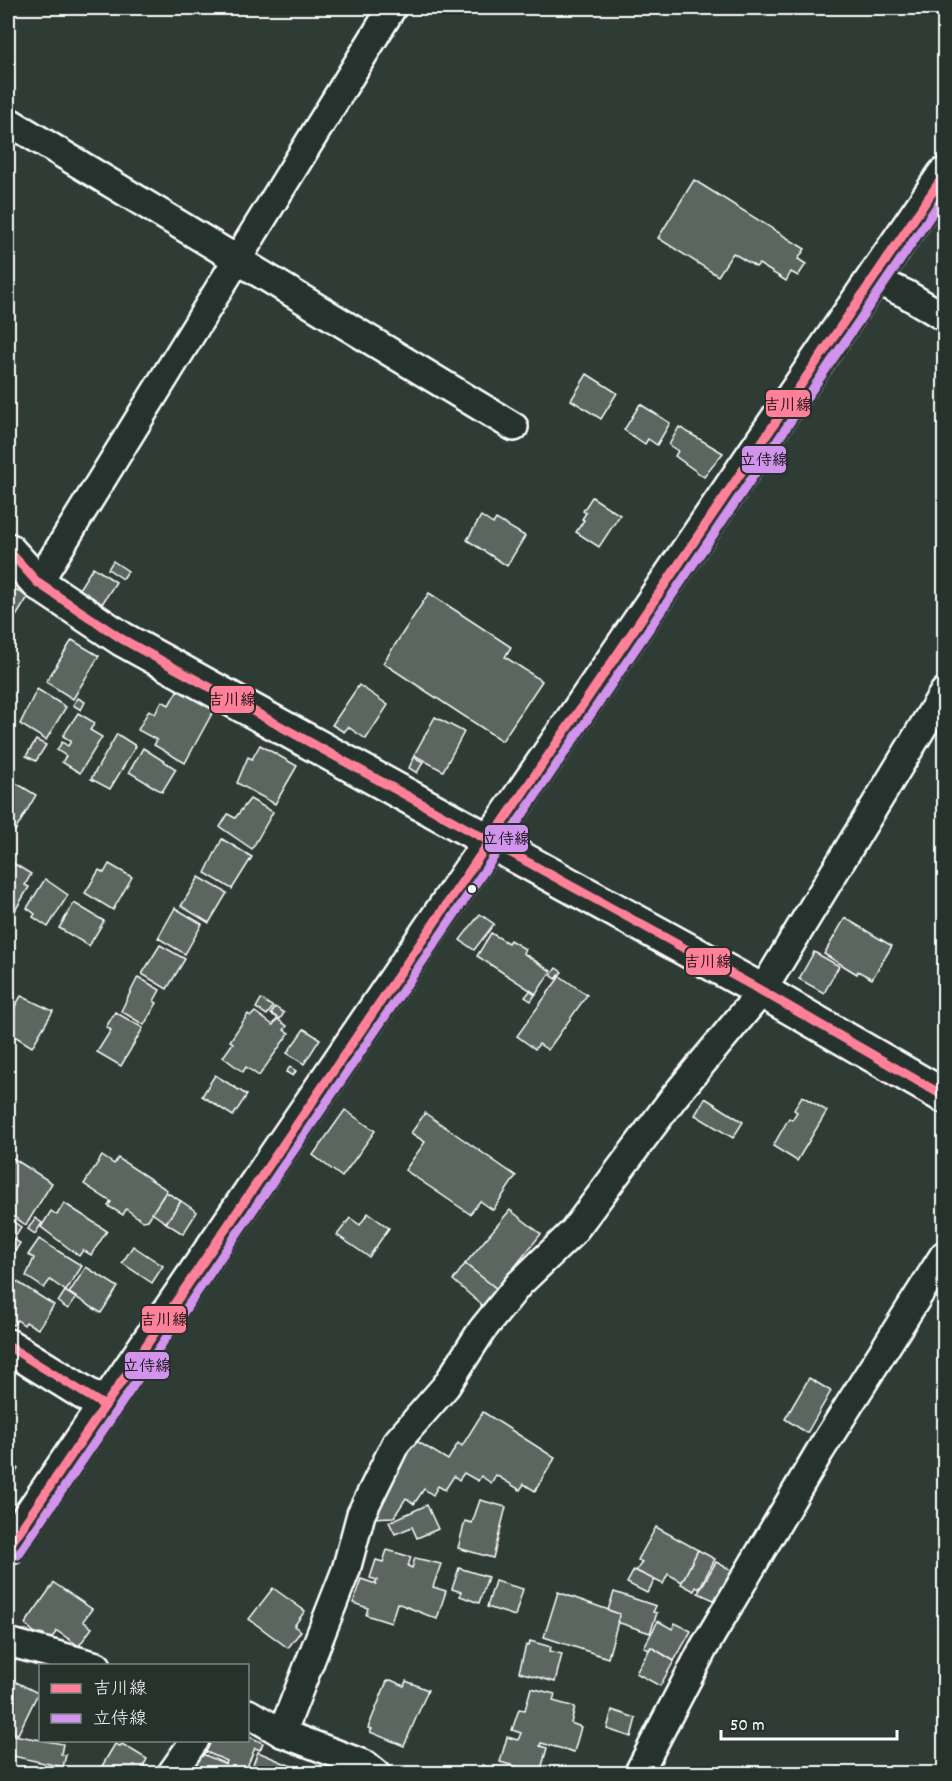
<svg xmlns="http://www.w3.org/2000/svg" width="952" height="1781" font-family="Dekko,'Klee One',sans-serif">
  <rect width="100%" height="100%" fill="#2f3b35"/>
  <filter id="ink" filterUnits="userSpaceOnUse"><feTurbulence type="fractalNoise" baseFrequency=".0167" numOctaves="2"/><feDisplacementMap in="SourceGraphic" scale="12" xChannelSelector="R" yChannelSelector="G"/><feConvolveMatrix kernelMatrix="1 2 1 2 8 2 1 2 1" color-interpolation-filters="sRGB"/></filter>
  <g filter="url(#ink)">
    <!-- building -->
    <g fill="#5b6661" stroke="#fff" stroke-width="1.5">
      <polygon points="694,180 805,249 798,259 806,264 798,276 791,272 786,281 759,264 756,267 733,253 718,276 658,238"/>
      <polygon points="587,374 617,393 601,419 571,400"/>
      <polygon points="640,404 670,423 657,445 648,439 645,444 624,430"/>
      <polygon points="679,427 723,453 704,477 675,456 678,451 669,445"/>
      <polygon points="592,497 620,515 599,547 576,532 584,520 582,519 586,513 583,511"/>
      <polygon points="481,516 493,524 496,519 525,536 507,566 467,540"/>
      <polygon points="113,561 128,571 123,579 108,569"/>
      <polygon points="93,567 116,582 102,604 79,589"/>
      <polygon points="9,585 28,597 12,623 8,620"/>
      <polygon points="429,593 511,647 505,657 542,681 502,741 383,663"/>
      <polygon points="72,640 99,656 73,699 46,682"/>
      <polygon points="359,685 388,705 366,739 348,727 344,732 332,725"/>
      <polygon points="180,686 216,706 185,763 154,745 157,740 138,730 149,710 155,714 162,701 169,705"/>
      <polygon points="37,689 66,707 46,740 20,724"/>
      <polygon points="78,698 85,702 81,710 73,705"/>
      <polygon points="78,713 95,723 90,730 102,737 80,773 62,762 66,756 57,750 62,742 68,746 71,741 63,736"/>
      <polygon points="435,717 464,732 443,771 414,755"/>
      <polygon points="117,734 136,746 110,789 91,779"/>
      <polygon points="36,740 46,745 36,761 26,756"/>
      <polygon points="260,745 297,766 275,804 237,783 248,757 252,759"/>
      <polygon points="143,748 176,769 162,792 129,772"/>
      <polygon points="414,757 423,762 417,773 409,768"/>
      <polygon points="16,783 36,795 15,831 8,826 8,786 13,789"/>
      <polygon points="250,799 273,812 252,849 220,827 228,814 235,818"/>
      <polygon points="222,839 252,857 232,889 205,873"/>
      <polygon points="8,860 31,874 25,885 29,887 10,919 8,917"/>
      <polygon points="109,864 132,877 113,910 85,893 99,870 104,873"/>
      <polygon points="199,877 227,893 209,923 181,906"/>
      <polygon points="45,879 68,895 48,927 33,917 35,914 27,908"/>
      <polygon points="74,903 104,921 89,946 59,928"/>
      <polygon points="175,908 202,924 185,954 158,938"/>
      <polygon points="480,914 494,924 474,950 460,940"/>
      <polygon points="845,918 892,946 872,979 858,971 857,974 824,954"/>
      <polygon points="491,933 508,943 510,940 525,949 523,953 551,971 536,994 477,956"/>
      <polygon points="160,945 185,959 167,989 142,974"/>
      <polygon points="814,952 839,966 824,993 799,979"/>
      <polygon points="556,968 562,972 556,979 551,975"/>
      <polygon points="560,976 587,995 548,1050 539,1044 535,1049 517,1036"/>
      <polygon points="138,977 160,990 154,1001 157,1003 144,1025 121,1011"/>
      <polygon points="8,982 15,987 8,1000"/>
      <polygon points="530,991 535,995 531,1001 525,997"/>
      <polygon points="21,996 53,1011 32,1047 8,1032 8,1019"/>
      <polygon points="261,999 273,1007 267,1015 256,1008"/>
      <polygon points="275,1007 284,1013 280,1019 271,1014"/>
      <polygon points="115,1012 143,1028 121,1066 97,1052 111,1030 106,1027"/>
      <polygon points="255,1012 273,1025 277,1019 287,1026 284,1030 289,1033 259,1076 246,1067 243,1072 223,1057 233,1043 230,1041 248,1014 251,1016"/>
      <polygon points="304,1029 320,1039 304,1064 287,1053"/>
      <polygon points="290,1067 296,1071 293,1076 286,1072"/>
      <polygon points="215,1075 247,1095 233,1116 202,1096"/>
      <polygon points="802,1096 827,1111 797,1161 773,1146 789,1118 792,1120 797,1112 794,1110"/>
      <polygon points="705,1098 743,1122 733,1138 695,1115"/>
      <polygon points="345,1110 375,1131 342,1177 313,1155"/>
      <polygon points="425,1113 516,1176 493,1210 480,1201 470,1214 405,1170 425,1142 411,1133"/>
      <polygon points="8,1155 52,1183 26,1225 8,1213"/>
      <polygon points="102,1156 114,1164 118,1158 167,1190 148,1220 143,1221 126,1209 123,1215 108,1206 111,1202 84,1184"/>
      <polygon points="166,1192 181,1201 166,1223 152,1213"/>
      <polygon points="181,1201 197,1212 183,1234 166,1223"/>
      <polygon points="64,1203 107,1231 91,1255 83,1250 79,1256 41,1227 51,1211 57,1215"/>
      <polygon points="510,1210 541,1234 497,1289 465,1264"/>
      <polygon points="368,1213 389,1228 369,1257 337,1235 350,1218 360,1225"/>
      <polygon points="8,1218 21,1227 8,1248"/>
      <polygon points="35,1218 42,1223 35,1234 28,1229"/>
      <polygon points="39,1239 82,1266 66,1291 50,1280 44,1288 26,1276 34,1258 28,1255"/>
      <polygon points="14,1240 20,1243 10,1260 8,1250"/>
      <polygon points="133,1246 163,1266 152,1283 122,1263"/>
      <polygon points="465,1264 497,1289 483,1306 453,1280"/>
      <polygon points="86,1267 118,1287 101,1313 69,1293"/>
      <polygon points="16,1281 54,1305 38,1329 26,1322 24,1325 17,1320 13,1325 8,1322 8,1294"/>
      <polygon points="65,1291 76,1298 68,1309 58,1302"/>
      <polygon points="809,1378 831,1391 807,1433 785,1419"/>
      <polygon points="483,1412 555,1458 535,1491 524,1484 520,1490 496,1475 491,1483 481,1476 478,1481 464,1473 459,1480 454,1476 445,1490 438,1486 433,1495 424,1489 414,1504 406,1498 394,1517 370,1518 415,1440 448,1460 458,1443 462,1446"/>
      <polygon points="8,1461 18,1469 8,1485"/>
      <polygon points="480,1500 506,1507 493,1558 458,1548 465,1521 472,1523"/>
      <polygon points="427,1505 438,1529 417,1538 412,1527 395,1534 389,1522"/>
      <polygon points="656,1527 698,1550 682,1582 668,1574 663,1584 636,1571 642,1562 638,1560"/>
      <polygon points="387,1550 411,1557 408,1566 412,1568 415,1558 441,1564 433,1587 446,1591 437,1619 397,1603 391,1623 366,1615 368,1608 353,1603 361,1579 376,1584 377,1580 370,1578 376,1560 383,1562"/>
      <polygon points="698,1550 715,1559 699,1589 696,1587 694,1591 681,1584"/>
      <polygon points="716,1562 733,1571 716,1601 698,1593"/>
      <polygon points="459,1568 488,1577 479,1603 460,1596 461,1592 452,1589"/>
      <polygon points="634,1570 655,1580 647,1593 627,1583"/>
      <polygon points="495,1581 523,1589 515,1616 487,1607"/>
      <polygon points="54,1583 92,1609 83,1621 92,1628 79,1646 57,1631 50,1640 41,1633 38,1636 25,1624"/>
      <polygon points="273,1588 305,1611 294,1626 301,1631 288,1648 249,1619"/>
      <polygon points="558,1592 620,1614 608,1658 544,1637"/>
      <polygon points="614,1592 656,1606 653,1612 657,1613 650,1633 617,1622 620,1614 608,1610"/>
      <polygon points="658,1621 672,1629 675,1623 691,1631 674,1661 651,1647 649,1650 644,1647"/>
      <polygon points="530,1641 551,1647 550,1651 562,1654 555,1682 519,1672 526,1645 529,1646"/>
      <polygon points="651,1647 674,1661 660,1686 636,1673"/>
      <polygon points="8,1678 38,1693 18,1734 8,1731"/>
      <polygon points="391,1680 404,1686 406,1681 428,1690 404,1746 370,1732 372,1729 368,1728 387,1681"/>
      <polygon points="531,1688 555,1694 553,1701 575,1707 571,1723 581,1727 574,1752 541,1743 540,1746 547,1748 540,1773 500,1762 507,1737 518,1740 521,1733 512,1730 519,1709 525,1710"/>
      <polygon points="612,1710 636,1718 631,1737 607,1729"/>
      <polygon points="8,1734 63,1744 61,1754 66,1755 63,1767 8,1755"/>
      <polygon points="248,1736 263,1743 260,1750 255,1748 244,1774 192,1774 200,1753 226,1764 227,1761 206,1752 210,1742 248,1740"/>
      <polygon points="115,1744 120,1746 122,1744 147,1759 139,1774 103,1774 99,1771"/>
      <polygon points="258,1752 310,1774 249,1774"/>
      <polygon points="482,1765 501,1773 501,1774 479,1774"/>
    </g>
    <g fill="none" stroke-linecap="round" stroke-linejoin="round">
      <defs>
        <g id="minor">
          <polyline points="8,121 514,427"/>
          <polyline points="873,279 906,294 944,317"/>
          <polyline points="38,583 392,8"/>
          <polyline points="8,1642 97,1666"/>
          <polyline points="248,1713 282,1733 366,1765 377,1774"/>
          <polyline points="282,1733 346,1570 361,1514 396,1443 446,1386 482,1330 519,1284 573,1232 674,1097 762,991 944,692"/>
          <polyline points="171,1774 195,1740"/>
          <polyline points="638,1774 703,1649 820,1451 944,1255"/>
        </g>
        <polyline id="tertiary" points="8,1346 105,1406"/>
        <polyline id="secondary" points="8,550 38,583 122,639 762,991 944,1096"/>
        <polyline id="trunk" points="8,1548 944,175"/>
      </defs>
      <!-- minor casing -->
      <use href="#minor" stroke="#fff" stroke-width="32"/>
      <!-- tertiary casing -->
      <use href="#tertiary" stroke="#fff" stroke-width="38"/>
      <!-- secondary casing -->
      <use href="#secondary" stroke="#fff" stroke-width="38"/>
      <!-- trunk casing -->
      <use href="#trunk" stroke="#fff" stroke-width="38"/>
      <!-- minor -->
      <use href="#minor" stroke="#26332d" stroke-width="27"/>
      <!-- tertiary -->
      <use href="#tertiary" stroke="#26332d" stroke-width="33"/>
      <!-- secondary -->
      <use href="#secondary" stroke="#26332d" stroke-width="33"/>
      <!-- trunk -->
      <use href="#trunk" stroke="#26332d" stroke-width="33"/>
      <defs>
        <g id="bus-1">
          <polyline points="8,550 38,583 122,639 762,991 944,1096"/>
          <polyline points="8,1346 105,1406"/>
          <polyline points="8,1548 944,175"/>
        </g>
        <polyline id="bus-2" points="18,1555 944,196"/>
      </defs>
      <!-- bus-1 casing -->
      <use href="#bus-1" stroke="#26332d" stroke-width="14"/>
      <!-- bus-2 casing -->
      <use href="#bus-2" stroke="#26332d" stroke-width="14"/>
      <!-- bus-1 -->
      <use href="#bus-1" stroke="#ff8098" stroke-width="9"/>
      <!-- bus-2 -->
      <use href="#bus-2" stroke="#d193ec" stroke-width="9"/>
    </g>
  </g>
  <!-- markers -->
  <circle fill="#fff" stroke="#26332d" stroke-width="2" cx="472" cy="889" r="5"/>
  <g stroke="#26332d" stroke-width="2">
    <rect x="765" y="389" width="46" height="29" rx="6" fill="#ff8098"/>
    <rect x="741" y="445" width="46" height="29" rx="6" fill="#d193ec"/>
    <rect x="210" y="685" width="45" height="29" rx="6" fill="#ff8098"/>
    <rect x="484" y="824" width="45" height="29" rx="6" fill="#d193ec"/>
    <rect x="685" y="947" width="46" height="29" rx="6" fill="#ff8098"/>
    <rect x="141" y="1305" width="46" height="29" rx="6" fill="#ff8098"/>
    <rect x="124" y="1351" width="46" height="29" rx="6" fill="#d193ec"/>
  </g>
  <g font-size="16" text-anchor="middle" font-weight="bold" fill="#111">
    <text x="788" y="410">吉川線</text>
    <text x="764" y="465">立侍線</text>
    <text x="232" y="705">吉川線</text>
    <text x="506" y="844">立侍線</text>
    <text x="708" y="967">吉川線</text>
    <text x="164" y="1325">吉川線</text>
    <text x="147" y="1371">立侍線</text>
  </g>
  <!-- margin -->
  <rect width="952" height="1781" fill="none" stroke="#26332d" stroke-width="30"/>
  <rect x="15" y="15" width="922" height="1751" fill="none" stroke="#fff" stroke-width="2" filter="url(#ink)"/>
  <!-- legend -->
  <rect x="39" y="1664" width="210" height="78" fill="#26332d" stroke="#7d8581" stroke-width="1.5"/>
  <rect x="51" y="1684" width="30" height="9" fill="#ff8098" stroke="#7d8581" stroke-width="1.5"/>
  <text x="93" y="1694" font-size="18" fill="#ffffff">吉川線</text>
  <rect x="51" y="1714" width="30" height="9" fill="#d193ec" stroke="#7d8581" stroke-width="1.5"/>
  <text x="93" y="1724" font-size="18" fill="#ffffff">立侍線</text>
  <!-- scale -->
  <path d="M721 1730v9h176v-9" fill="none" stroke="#ffffff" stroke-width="3"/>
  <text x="730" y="1730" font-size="18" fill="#ffffff" stroke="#26332d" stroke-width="4.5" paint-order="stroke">50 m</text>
</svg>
